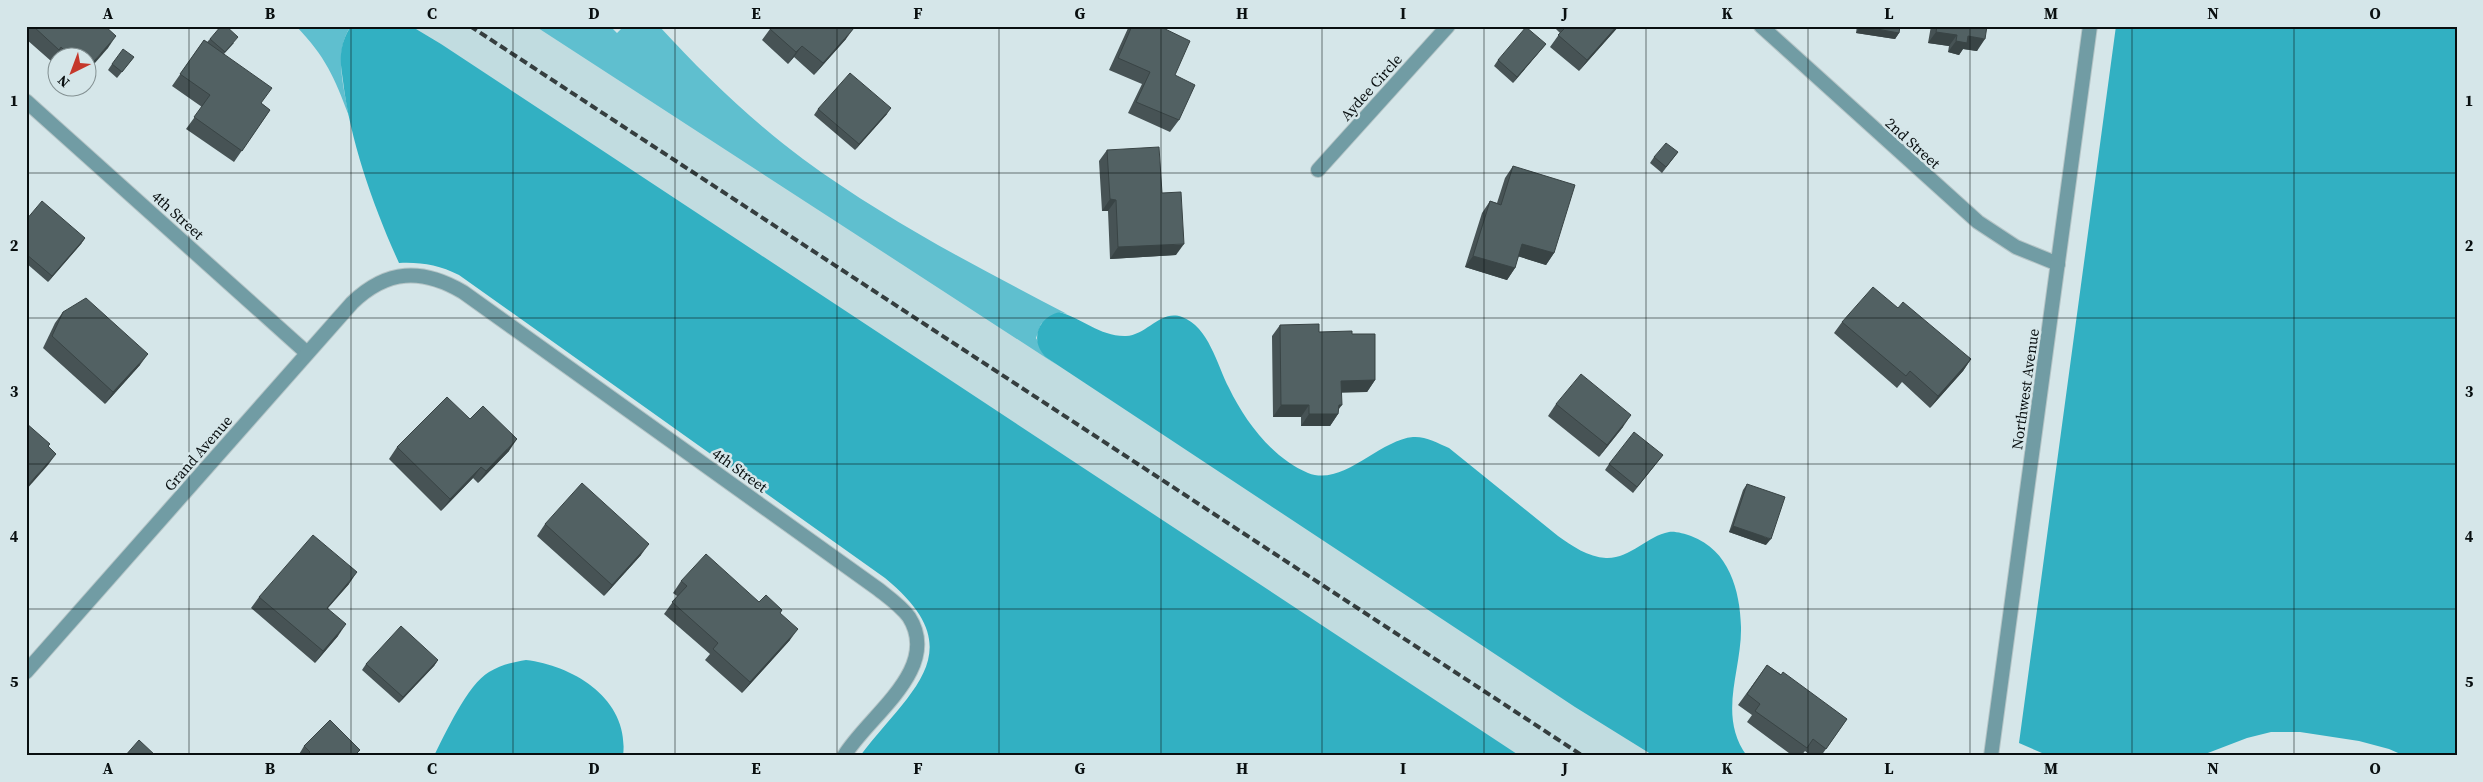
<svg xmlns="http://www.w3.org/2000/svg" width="2483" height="782" font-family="'Source Serif 4',serif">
  <rect width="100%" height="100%" fill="#d5e6e9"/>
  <!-- built -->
  <polygon fill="#c1dce0" points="388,26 550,26 1401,586 1667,756 1500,756"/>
  <!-- green -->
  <g fill="#5fbfcf">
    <path d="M296 26H351C333 51 344 88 349 116 334 77 326 57 296 26Z"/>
    <path d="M535 26H610L617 33 624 26H659C703 74 751 120 803 159 886 220 977 267 1067 314L1059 312 1041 324 1036 338 1047 358 1057 365Z"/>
  </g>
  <!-- forest -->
  <g fill="#32b0c2">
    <path d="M351 26H411L441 44 1520 756H860C911 689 974 651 885 578L459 275C439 265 421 262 399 263 374 208 350 141 343 81 342 72 340 63 341 54 342 44 345 35 351 26Z"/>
    <polygon points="2116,26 2457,26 2457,756 2405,756 2389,749 2359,741 2300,732 2271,732 2247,738 2200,756 2049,756 2019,743"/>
    <path d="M1059 312C1082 318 1101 337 1126 336 1147 335 1161 309 1182 317 1209 327 1217 365 1229 388 1245 421 1272 458 1308 473 1343 487 1379 440 1413 437 1425 436 1438 443 1449 448L1558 536C1572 546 1588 557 1606 558 1630 559 1647 536 1669 532 1675 531 1685 534 1691 536 1729 550 1740 590 1741 627 1742 671 1717 715 1747 756H1654L1575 707 1047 358C1029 342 1037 318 1059 312Z"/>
    <path d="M526 660C575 666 630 700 623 756H434C445 734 468 684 489 672 501 665 513 662 526 660Z"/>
  </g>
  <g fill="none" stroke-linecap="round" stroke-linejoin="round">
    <defs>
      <g id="minor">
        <polyline points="1761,26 1978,222 2016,247 2058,264"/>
        <polyline points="26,101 307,353"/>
        <polyline points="1318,170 1448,26"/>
        <path d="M26 672 352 303C387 269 422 268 463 292L878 589C888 597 901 606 909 617 942 669 868 716 844 756"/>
      </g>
      <polyline id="tertiary" points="1991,756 2090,26"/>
    </defs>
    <!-- minor casing -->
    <use href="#minor" stroke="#b4c4c6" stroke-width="16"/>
    <!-- tertiary casing -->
    <use href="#tertiary" stroke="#b4c4c6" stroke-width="16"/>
    <!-- minor -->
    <use href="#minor" stroke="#719ca4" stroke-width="14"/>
    <!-- tertiary -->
    <use href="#tertiary" stroke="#719ca4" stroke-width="14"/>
    <!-- rail -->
    <polyline stroke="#353e3f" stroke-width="4" stroke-dasharray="8 4" stroke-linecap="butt" points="470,26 1583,756"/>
  </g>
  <!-- wall -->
  <g fill="#475355">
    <polygon points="26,26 105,26 108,48 88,58 58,58 58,63 53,59 51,61 26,39"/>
    <polygon points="1129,26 1159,26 1175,75 1179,120 1170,132 1128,113 1142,84 1109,70"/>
    <polygon points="1556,26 1619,26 1579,71 1550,47 1560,33 1555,28"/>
    <polygon points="1857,26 1900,26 1899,33 1895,39 1856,33"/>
    <polygon points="1931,26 1987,26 1977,51 1963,49 1959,55 1948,52 1949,46 1928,43"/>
    <polygon points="770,29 846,39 814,75 794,57 788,64 762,40"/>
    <polygon points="210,39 234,43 224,54 261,103 270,110 234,162 186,129 202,107 172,86 204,40 207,42"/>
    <polygon points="1546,44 1541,50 1513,83 1494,66 1498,60"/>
    <polygon points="134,57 117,78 108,70 112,64"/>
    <polygon points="818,109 887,114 855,150 814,115"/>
    <polygon points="1107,150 1162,193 1176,255 1110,259 1108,211 1102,211 1099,161"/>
    <polygon points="1678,152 1662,173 1650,163 1654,157"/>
    <polygon points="1513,166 1554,253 1546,265 1518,256 1515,268 1507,280 1465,267 1482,213 1490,201 1497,203 1505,178"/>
    <polygon points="26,220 85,238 81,244 48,282 26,263"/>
    <polygon points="1898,308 1971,359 1963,371 1930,408 1902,382 1897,388 1834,333 1842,322"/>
    <polygon points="63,312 140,365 105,404 43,348 55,323"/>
    <polygon points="1280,325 1319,332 1352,334 1375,380 1367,392 1341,392 1338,414 1330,426 1301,426 1301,417 1273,417 1272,336"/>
    <polygon points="1556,404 1623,427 1599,457 1548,416"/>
    <polygon points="470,419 509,451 478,483 473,478 441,511 389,459 397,447"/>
    <polygon points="1663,455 1633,493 1605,470 1609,464"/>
    <polygon points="1747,484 1766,545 1729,532 1743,490"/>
    <polygon points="545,524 641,555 604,596 537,536"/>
    <polygon points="681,581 759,602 782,610 780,613 790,640 742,693 705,660 710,654 664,614 677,596 673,593"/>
    <polygon points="349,584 328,608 338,636 315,663 251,608 259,597"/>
    <polygon points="438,660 434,666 399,703 362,670 366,664"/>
    <polygon points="1767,665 1847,719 1821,756 1811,756 1805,751 1801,756 1793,756 1747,722 1752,715 1738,705"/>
    <polygon points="304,746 356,756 298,756"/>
  </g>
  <!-- shaded-wall -->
  <g fill="#394445">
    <polygon points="1617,26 1619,26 1579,71 1587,60"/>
    <polygon points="1860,27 1899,33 1895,39 1856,33"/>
    <polygon points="854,28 846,39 814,75 823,63"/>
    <polygon points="1936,32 1957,35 1949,46 1928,43"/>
    <polygon points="116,36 108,48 88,71 88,68"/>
    <polygon points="1968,36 1985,39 1977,51 1963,49 1959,55 1948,52 1956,41"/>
    <polygon points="1546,44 1541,50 1513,83 1517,77"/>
    <polygon points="802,46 794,57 788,64 796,52"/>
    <polygon points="891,108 887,114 855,150 859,144"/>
    <polygon points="1110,199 1116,200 1108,211 1102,211"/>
    <polygon points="85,238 81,244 48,282 52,276"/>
    <polygon points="1184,244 1176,255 1110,259 1118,247"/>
    <polygon points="1522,244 1554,253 1546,265 1514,255"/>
    <polygon points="1473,256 1515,268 1507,280 1465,267"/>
    <polygon points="148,354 140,365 105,404 113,392"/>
    <polygon points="1971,359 1963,371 1930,408 1938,396"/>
    <polygon points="1375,380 1367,392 1333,393 1341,381"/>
    <polygon points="1281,405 1309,405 1301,417 1273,417"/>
    <polygon points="1339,405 1342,405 1335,414 1338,414 1330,426 1301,426 1309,414"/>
    <polygon points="1631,415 1623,427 1599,457 1607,445"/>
    <polygon points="517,439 509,451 478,483 486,471"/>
    <polygon points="56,454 48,465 26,490 26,487"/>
    <polygon points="481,467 473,478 441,511 450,499"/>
    <polygon points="1733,526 1771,539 1766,545 1729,532"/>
    <polygon points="649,544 641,555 604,596 612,585"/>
    <polygon points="357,572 349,584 318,619 327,608"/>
    <polygon points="346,624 338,636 315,663 323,651"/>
    <polygon points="798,629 790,640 742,693 750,682"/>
    <polygon points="438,660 434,666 399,703 403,697"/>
  </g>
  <!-- building -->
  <g fill="#526163" stroke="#394445">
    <polygon points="33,26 105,26 116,36 88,68 88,58 72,58 61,47 59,50"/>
    <polygon points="221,26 226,26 238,37 225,52 210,39"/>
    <polygon points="772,26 852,26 854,28 823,63 802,46 796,52 770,29"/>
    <polygon points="1132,26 1159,26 1190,41 1175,75 1195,85 1179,120 1136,102 1150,72 1118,58"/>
    <polygon points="1567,26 1617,26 1587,60 1558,35"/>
    <polygon points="1860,26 1900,26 1899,33"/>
    <polygon points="1937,26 1987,26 1985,39 1968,36 1967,43 1956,41 1957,35 1936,32"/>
    <polygon points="1526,27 1546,44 1517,77 1498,60"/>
    <polygon points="204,40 272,88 261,103 270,110 242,151 194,117 210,95 180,74"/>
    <polygon points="123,49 134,57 122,72 112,64"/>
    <polygon points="850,73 891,108 859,144 818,109"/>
    <polygon points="1666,143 1678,152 1666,167 1654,157"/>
    <polygon points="1159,147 1162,193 1181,192 1184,244 1118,247 1116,200 1110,199 1107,150"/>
    <polygon points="1513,166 1575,185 1554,253 1522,244 1515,268 1473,256 1490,201 1501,205"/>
    <polygon points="42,201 85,238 52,276 26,254 26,220"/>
    <polygon points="1873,287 1898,308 1903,302 1971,359 1938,396 1910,371 1906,376 1842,322"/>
    <polygon points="86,298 148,354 113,392 52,336 63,312"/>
    <polygon points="1319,324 1319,332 1352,331 1352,334 1375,334 1375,380 1341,381 1342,405 1339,405 1338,414 1309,414 1309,405 1281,405 1280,325"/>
    <polygon points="1581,374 1631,415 1607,445 1556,404"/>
    <polygon points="447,397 470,419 483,406 517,439 486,471 481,467 450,499 397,447"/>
    <polygon points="26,423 50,444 48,446 56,454 26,487"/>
    <polygon points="1634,432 1663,455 1637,487 1609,464"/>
    <polygon points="582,483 649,544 612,585 545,524"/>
    <polygon points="1747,484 1785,497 1771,539 1733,526"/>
    <polygon points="313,535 357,572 327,608 346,624 323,651 259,597"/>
    <polygon points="706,554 759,602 766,595 782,610 780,613 798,629 750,682 713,649 718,643 672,602 687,586 681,581"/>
    <polygon points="401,626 438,660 403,697 366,664"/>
    <polygon points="1767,665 1781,675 1783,672 1847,719 1826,749 1813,739 1807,748 1755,711 1760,704 1747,694"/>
    <polygon points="330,720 360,750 354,756 306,756 310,752 304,746"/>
    <polygon points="139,740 156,756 125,756"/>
  </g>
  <!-- grid -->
  <path fill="none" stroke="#090f10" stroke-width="1" stroke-opacity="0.55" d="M189 26V756M351 26V756M513 26V756M675 26V756M837 26V756M999 26V756M1161 26V756M1322 26V756M1484 26V756M1646 26V756M1808 26V756M1970 26V756M2132 26V756M2294 26V756M26 173H2457M26 318H2457M26 464H2457M26 609H2457"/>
  <g text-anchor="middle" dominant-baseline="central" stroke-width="5" stroke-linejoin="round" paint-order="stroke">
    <!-- street labels -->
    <g font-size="15" fill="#090f10" stroke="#d5e6e9">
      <text transform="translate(1371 87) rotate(-48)">Aydee Circle</text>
      <text transform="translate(1913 143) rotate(42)">2nd Street</text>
      <text transform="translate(178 215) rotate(42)">4th Street</text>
      <text transform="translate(2025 389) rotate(-82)">Northwest Avenue</text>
      <text transform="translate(198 453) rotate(-49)">Grand Avenue</text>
      <text transform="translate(740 470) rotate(36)">4th Street</text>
    </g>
  </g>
  <!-- border -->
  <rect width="2483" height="782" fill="none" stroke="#d5e6e9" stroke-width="55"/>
  <!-- north arrow -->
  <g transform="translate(72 72) rotate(222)"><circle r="24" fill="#d5e6e9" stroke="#839092"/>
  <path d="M0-4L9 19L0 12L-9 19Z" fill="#c5382b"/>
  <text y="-8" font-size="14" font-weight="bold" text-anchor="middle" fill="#090f10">N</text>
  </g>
  <rect x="28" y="28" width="2428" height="726" fill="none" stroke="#090f10" stroke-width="2"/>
  <g font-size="16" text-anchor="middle" font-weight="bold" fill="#090f10">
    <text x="108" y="19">A</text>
    <text x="270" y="19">B</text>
    <text x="432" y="19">C</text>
    <text x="594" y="19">D</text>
    <text x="756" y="19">E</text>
    <text x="918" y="19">F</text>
    <text x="1080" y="19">G</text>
    <text x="1242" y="19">H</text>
    <text x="1403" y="19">I</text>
    <text x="1565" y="19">J</text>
    <text x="1727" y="19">K</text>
    <text x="1889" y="19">L</text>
    <text x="2051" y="19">M</text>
    <text x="2213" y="19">N</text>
    <text x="2375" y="19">O</text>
    <text x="14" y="106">1</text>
    <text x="2469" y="106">1</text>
    <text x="14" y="251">2</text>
    <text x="2469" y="251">2</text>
    <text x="14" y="397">3</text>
    <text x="2469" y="397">3</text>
    <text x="14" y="542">4</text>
    <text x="2469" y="542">4</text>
    <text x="14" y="687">5</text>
    <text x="2469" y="687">5</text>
    <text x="108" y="774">A</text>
    <text x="270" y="774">B</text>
    <text x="432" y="774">C</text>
    <text x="594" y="774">D</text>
    <text x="756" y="774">E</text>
    <text x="918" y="774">F</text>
    <text x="1080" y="774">G</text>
    <text x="1242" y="774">H</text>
    <text x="1403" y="774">I</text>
    <text x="1565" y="774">J</text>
    <text x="1727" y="774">K</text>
    <text x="1889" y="774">L</text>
    <text x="2051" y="774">M</text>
    <text x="2213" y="774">N</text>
    <text x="2375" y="774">O</text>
  </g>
</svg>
